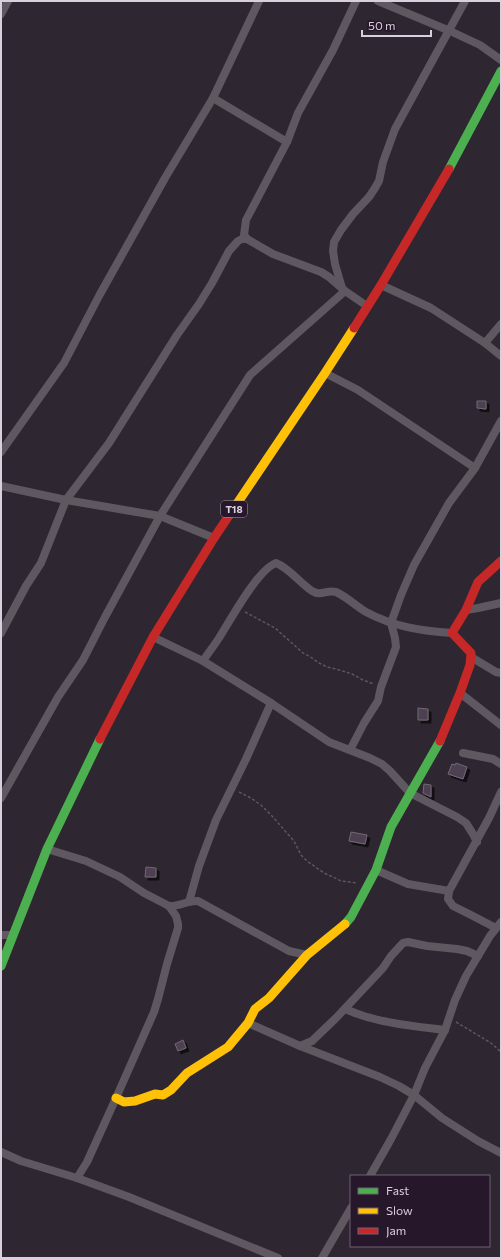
<svg xmlns="http://www.w3.org/2000/svg" width="502" height="1259" font-family="Commissioner,sans-serif">
  <defs>
    <filter id="shadow"><feDropShadow dx="3" dy="3" stdDeviation="0" flood-color="#0009"/></filter>
  </defs>
  <rect width="100%" height="100%" fill="#2e2630"/>
  <!-- building -->
  <g fill="#4e3f52" stroke="#716973" filter="url(#shadow)">
    <polygon points="477,401 486,401 486,409 477,408"/>
    <polygon points="418,708 428,709 428,720 418,720"/>
    <polygon points="456,763 467,767 463,779 448,774 452,764 455,765"/>
    <polygon points="424,784 431,785 431,797 423,793"/>
    <polygon points="351,832 367,835 365,844 349,841"/>
    <polygon points="146,867 156,868 156,877 145,877"/>
    <polygon points="183,1040 186,1048 178,1051 175,1044"/>
  </g>
  <g fill="none" stroke-linecap="round" stroke-linejoin="round">
    <!-- path -->
    <g stroke="#5c565d" stroke-width="1.5" stroke-dasharray="3 2" stroke-linecap="butt">
      <polyline points="245,612 275,628 303,653 309,656 319,663 327,667 336,669 352,674 363,680 374,684"/>
      <polyline points="239,792 251,798 261,805 272,816 294,841 301,855 307,861 324,873 333,877 341,881 357,883"/>
      <polyline points="456,1022 491,1043 501,1052"/>
    </g>
    <!-- street -->
    <g stroke="#5f5861" stroke-width="8">
      <polyline points="356,1 333,50 298,113 287,142 246,220 244,235 247,239 273,254 321,272 329,277 345,291 367,306"/>
      <polyline points="378,1 450,31 480,45 501,60"/>
      <polyline points="1,14 8,1"/>
      <polyline points="213,98 287,142"/>
      <polyline points="381,285 431,308 485,343 501,356"/>
      <polyline points="342,288 335,264 333,251 334,242 341,230 353,214 369,197 375,188 379,181 383,162 395,129 465,1"/>
      <polyline points="485,343 501,324"/>
      <polyline points="325,373 358,390 475,468"/>
      <polyline points="1,452 64,363 99,296 165,178 213,98 259,1"/>
      <polyline points="1,486 66,500 160,516 214,538"/>
      <polyline points="466,610 478,608 501,603"/>
      <polyline points="1,633 26,586 41,563 66,500 109,443 177,335 199,304 212,283 229,251 238,241 242,239 247,239"/>
      <polyline points="153,637 203,661 271,703 329,742 370,758 382,764 390,771 410,793 457,817 466,823 473,834 477,842"/>
      <polyline points="471,657 496,672 501,673"/>
      <path d="M203 661C208 653 214 646 219 638 230 621 258 569 276 563 289 568 300 583 312 591 322 597 326 589 336 592 347 597 356 606 366 612 394 627 422 631 452 633"/>
      <polyline points="460,693 501,725"/>
      <polyline points="350,750 364,723 378,701 381,687 396,647 395,638 391,623 401,595 414,565 449,503 475,468 501,421"/>
      <polyline points="463,753 493,759 501,764"/>
      <polyline points="1,798 58,697 83,660 105,617 160,516 250,375 345,291"/>
      <polyline points="47,849 86,861 120,877 144,893 169,906 176,916 178,924 178,928 167,964 158,999 154,1012 116,1098 87,1162 77,1178"/>
      <polyline points="376,870 408,884 449,891"/>
      <polyline points="189,902 199,866 216,820 246,759 271,703"/>
      <path d="M169 906C179 907 188 900 198 901L289 951 307 955"/>
      <polyline points="496,928 471,915 453,906 448,899 449,891 489,818 501,792"/>
      <polyline points="1,935 13,935"/>
      <path d="M345 1009C353 1012 362 1016 371 1018 395 1025 420 1027 445 1030"/>
      <polyline points="248,1023 300,1046 380,1077 399,1086 414,1095 442,1118 478,1141 501,1153"/>
      <polyline points="300,1046 312,1041 336,1018 383,968 391,956 403,943 408,942 427,946 457,949 467,951 478,956"/>
      <polyline points="1,1152 21,1161 77,1178 129,1197 278,1258"/>
      <polyline points="370,1176 391,1139 414,1095 425,1068 445,1030 455,1000 466,976 490,936 501,922"/>
      <polyline points="322,1258 351,1208"/>
    </g>
    <!-- fast -->
    <g stroke="#4caf50" stroke-width="9">
      <polyline points="449,169 501,71"/>
      <polyline points="345,924 351,917 376,870 391,827 440,741"/>
      <polyline points="1,966 47,849 100,739"/>
    </g>
    <!-- slow -->
    <g stroke="#ffc107" stroke-width="9">
      <polyline points="230,514 325,373 354,328"/>
      <polyline points="116,1098 124,1102 135,1101 155,1094 163,1095 171,1090 187,1073 228,1047 248,1023 255,1009 269,998 307,955 345,924"/>
    </g>
    <!-- jam -->
    <g stroke="#c62828" stroke-width="9">
      <polyline points="354,328 381,285 449,169"/>
      <polyline points="100,739 153,637 214,538 230,514"/>
      <polyline points="440,741 460,693 470,665 471,653 452,633 466,610 478,582 501,561"/>
    </g>
  </g>
  <g text-anchor="middle" dominant-baseline="central" stroke-width="3" stroke-linejoin="round" paint-order="stroke">
    <!-- shield labels -->
    <rect fill="#27172b" stroke="#a498a7" stroke-width="1" x="221" y="501" width="26" height="16" rx="3"/>
    <g font-size="10" font-weight="bold" fill="#dacfdc">
      <text x="234" y="509">T18</text>
    </g>
  </g>
  <!-- border -->
  <rect width="502" height="1259" fill="none" stroke="#dacfdc" stroke-width="4"/>
  <!-- legend -->
  <rect x="350" y="1175" width="140" height="72" fill="#27172b" stroke="#6f6172"/>
  <rect x="358" y="1188" width="20" height="6" fill="#4caf50" stroke="#6f6172"/>
  <text x="386" y="1195" font-size="12" fill="#dacfdc">Fast</text>
  <rect x="358" y="1208" width="20" height="6" fill="#ffc107" stroke="#6f6172"/>
  <text x="386" y="1215" font-size="12" fill="#dacfdc">Slow</text>
  <rect x="358" y="1228" width="20" height="6" fill="#c62828" stroke="#6f6172"/>
  <text x="386" y="1235" font-size="12" fill="#dacfdc">Jam</text>
  <!-- scale -->
  <path d="M362 30v6h69v-6" fill="none" stroke="#dacfdc" stroke-width="2"/>
  <text x="368" y="30" font-size="12" fill="#dacfdc" stroke="#27172b" stroke-width="3" paint-order="stroke">50 m</text>
</svg>
